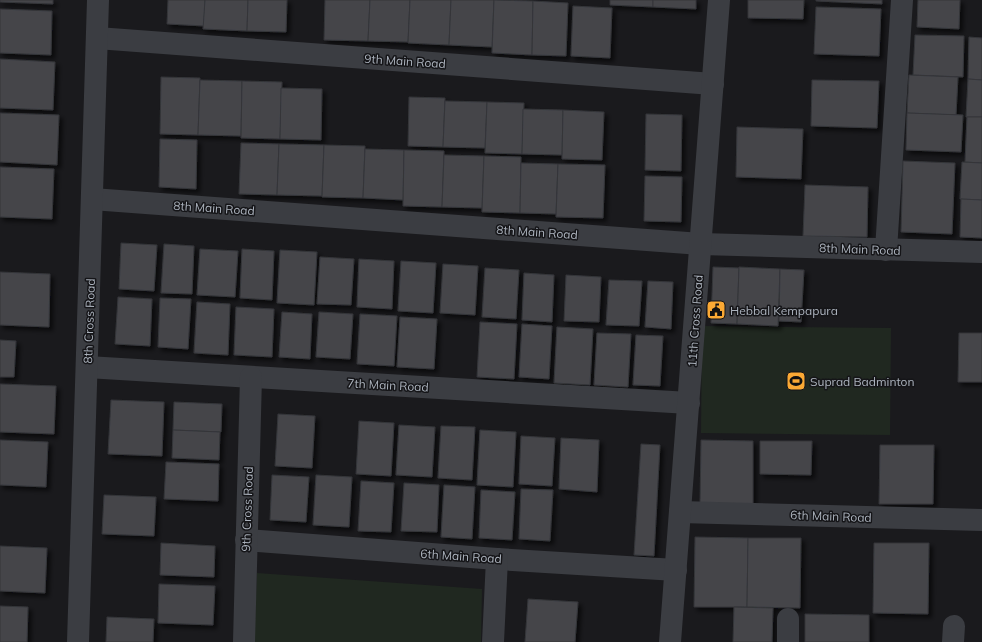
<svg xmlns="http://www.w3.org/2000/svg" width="982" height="642" font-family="Mulish,sans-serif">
  <defs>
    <filter id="shadow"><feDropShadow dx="3.5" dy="3.5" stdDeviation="2" flood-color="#0009"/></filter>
  </defs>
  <rect width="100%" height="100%" fill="#1a1a1d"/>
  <!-- green -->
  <g fill="#202820">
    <polygon points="702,326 891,328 890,435 701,433"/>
    <polygon points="257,573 482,589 481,642 254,642"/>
  </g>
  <!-- building -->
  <g fill="#44454a" stroke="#343539" filter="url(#shadow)">
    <polygon points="0,0 53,0 53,4 0,2"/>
    <polygon points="168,0 205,0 204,26 167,24"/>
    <polygon points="205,0 248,0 247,31 203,29"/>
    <polygon points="248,0 287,0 286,32 247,31"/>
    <polygon points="325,0 370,0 368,41 324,40"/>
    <polygon points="370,0 410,0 408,42 368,41"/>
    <polygon points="410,0 451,0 449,45 408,43"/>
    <polygon points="451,0 494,0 492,47 449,45"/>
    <polygon points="494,0 533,1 532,55 492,53"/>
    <polygon points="610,0 653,0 653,7 610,5"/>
    <polygon points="653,0 696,0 696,9 653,7"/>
    <polygon points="748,0 804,0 803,19 748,18"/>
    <polygon points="816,0 882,0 882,4 816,1"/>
    <polygon points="918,0 960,0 959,29 917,27"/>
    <polygon points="533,1 568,3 566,56 532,55"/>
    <polygon points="573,6 612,8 610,58 571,56"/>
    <polygon points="816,7 881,9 879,56 814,54"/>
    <polygon points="0,9 52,11 51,55 0,53"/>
    <polygon points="915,35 964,36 963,77 913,75"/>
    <polygon points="969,37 982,38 982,80 968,79"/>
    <polygon points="0,59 55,62 53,110 0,108"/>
    <polygon points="909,75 958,77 956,115 907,113"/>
    <polygon points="161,77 200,78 198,135 160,134"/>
    <polygon points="968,79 982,80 982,117 966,117"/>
    <polygon points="200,80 242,81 241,136 198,135"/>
    <polygon points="812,80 879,81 877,128 811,126"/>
    <polygon points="242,81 282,82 280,139 241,138"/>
    <polygon points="281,88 322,89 321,140 280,139"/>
    <polygon points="409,97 445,98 443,147 408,146"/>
    <polygon points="445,101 487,102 485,148 443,147"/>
    <polygon points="487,102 524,103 522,154 485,153"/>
    <polygon points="523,109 563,110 562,155 522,154"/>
    <polygon points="563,110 604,112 602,160 562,159"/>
    <polygon points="0,113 59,115 57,165 0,162"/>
    <polygon points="907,113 963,115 961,152 906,150"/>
    <polygon points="646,114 682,115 681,171 645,170"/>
    <polygon points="967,117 982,117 982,163 965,162"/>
    <polygon points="737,127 803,129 801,179 736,177"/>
    <polygon points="160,139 197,140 196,189 159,187"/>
    <polygon points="241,143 279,144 277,195 239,194"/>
    <polygon points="279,144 324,145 322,196 277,195"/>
    <polygon points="324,145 365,146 363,198 322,197"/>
    <polygon points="365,149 404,150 403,200 363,198"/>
    <polygon points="404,150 444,151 442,207 403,206"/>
    <polygon points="444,155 484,156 482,208 442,207"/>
    <polygon points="484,156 521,157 520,213 482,212"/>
    <polygon points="903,161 955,163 952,234 901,232"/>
    <polygon points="962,162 982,163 982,200 960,199"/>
    <polygon points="521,163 558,164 556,214 520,213"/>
    <polygon points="558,164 605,165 603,218 556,217"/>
    <polygon points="0,167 54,169 52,219 0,217"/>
    <polygon points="645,176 682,177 681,222 644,221"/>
    <polygon points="805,185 868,187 867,237 803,236"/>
    <polygon points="961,199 982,200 982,238 960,237"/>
    <polygon points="121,243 157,245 154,291 119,289"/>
    <polygon points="164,244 194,246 192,294 161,293"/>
    <polygon points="200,249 238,251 235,297 197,295"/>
    <polygon points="242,249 274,251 272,300 240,298"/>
    <polygon points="280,250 317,252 314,305 277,303"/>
    <polygon points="320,257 354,259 351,305 317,304"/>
    <polygon points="359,259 394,261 392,309 357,307"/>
    <polygon points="401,261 436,263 433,313 398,311"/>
    <polygon points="443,264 478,266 475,315 440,313"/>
    <polygon points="713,267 739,268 737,324 711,323"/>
    <polygon points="739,267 780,269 778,326 737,324"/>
    <polygon points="485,268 519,270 516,319 482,317"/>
    <polygon points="780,269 804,270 801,322 779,321"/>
    <polygon points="0,272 50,274 49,327 0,325"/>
    <polygon points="524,273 554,275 552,322 522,320"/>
    <polygon points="566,275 601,277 599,322 564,321"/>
    <polygon points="609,280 642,281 639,326 606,325"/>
    <polygon points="648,281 673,282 671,329 645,327"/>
    <polygon points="118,297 152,299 150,346 115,344"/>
    <polygon points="160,298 191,299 188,349 158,347"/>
    <polygon points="197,302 230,304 228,355 194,353"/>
    <polygon points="236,307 274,309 272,357 234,355"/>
    <polygon points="282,312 312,314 310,359 279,357"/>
    <polygon points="319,312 353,314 350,359 316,357"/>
    <polygon points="360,314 397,316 394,366 357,364"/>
    <polygon points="400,317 437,319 434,369 397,367"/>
    <polygon points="480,322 517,324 514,379 477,377"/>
    <polygon points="522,324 552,326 549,379 519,377"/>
    <polygon points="557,327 593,329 590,385 554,383"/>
    <polygon points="597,333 631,334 628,387 594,385"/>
    <polygon points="959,333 982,333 982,382 958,382"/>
    <polygon points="636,335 663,336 660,386 633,385"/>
    <polygon points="0,340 16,341 14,377 0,377"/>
    <polygon points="0,384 56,386 54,434 0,432"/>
    <polygon points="111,400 164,402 162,456 108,454"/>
    <polygon points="174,402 222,404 221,432 173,430"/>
    <polygon points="278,414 315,416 312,468 275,466"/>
    <polygon points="359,421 394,423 391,476 356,474"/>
    <polygon points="399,425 435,427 432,477 396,475"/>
    <polygon points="441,426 475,427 472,480 438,478"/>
    <polygon points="173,430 220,432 219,460 172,458"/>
    <polygon points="480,430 516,432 513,487 477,485"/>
    <polygon points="521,436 555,438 552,486 519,484"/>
    <polygon points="561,438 599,440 597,492 559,489"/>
    <polygon points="0,440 48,442 46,487 0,485"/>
    <polygon points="701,440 753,441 753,504 700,504"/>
    <polygon points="760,441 812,441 811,475 760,474"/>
    <polygon points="641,444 660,445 654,556 634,555"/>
    <polygon points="880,445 934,445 933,504 879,504"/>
    <polygon points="166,462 219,464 218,501 164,499"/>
    <polygon points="272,475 309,477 306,522 270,520"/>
    <polygon points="316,475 352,477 349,527 313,525"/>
    <polygon points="361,481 394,483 391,532 358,531"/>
    <polygon points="404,483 439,485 437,532 401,531"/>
    <polygon points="444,485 475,487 472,539 441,537"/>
    <polygon points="521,489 553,490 550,541 519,539"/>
    <polygon points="481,490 515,492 512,540 479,538"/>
    <polygon points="104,495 156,497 154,536 102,534"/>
    <polygon points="695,537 748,538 747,607 694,607"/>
    <polygon points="748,538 801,538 800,608 747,607"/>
    <polygon points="161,543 215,546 214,577 160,575"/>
    <polygon points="874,543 929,543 928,614 873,613"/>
    <polygon points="0,546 47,548 45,593 0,591"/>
    <polygon points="159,584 215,586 213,625 158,623"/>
    <polygon points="528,599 578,602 575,642 525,642"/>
    <polygon points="0,606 28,607 27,642 0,642"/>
    <polygon points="734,607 773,608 772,642 733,642"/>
    <polygon points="805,614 869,615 869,642 805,642"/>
    <polygon points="107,617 154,619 153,642 106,642"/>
  </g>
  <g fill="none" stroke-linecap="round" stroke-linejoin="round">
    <!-- street -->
    <g stroke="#3b3d42" stroke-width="22">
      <polyline points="97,38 713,84"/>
      <polyline points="92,199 701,244 982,252"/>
      <polyline points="886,250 902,0"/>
      <polyline points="87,367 689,403"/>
      <polyline points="680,512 982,520"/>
      <polyline points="246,540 497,559 676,570"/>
      <polyline points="78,642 98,0"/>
      <polyline points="244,642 251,377"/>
      <polyline points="493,642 497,559"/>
      <polyline points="670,642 719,0"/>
      <polyline points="788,642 788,619"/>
      <polyline points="953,642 954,626"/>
    </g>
  </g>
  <!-- icons -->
  <defs>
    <symbol id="civic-square" viewBox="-11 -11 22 22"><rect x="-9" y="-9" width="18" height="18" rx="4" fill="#fba934" stroke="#151518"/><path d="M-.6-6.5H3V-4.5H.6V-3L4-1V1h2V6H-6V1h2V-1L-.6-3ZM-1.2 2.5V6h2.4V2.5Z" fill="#111"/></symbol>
    <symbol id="stadium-square" viewBox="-11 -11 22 22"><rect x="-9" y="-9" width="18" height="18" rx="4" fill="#fba934" stroke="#151518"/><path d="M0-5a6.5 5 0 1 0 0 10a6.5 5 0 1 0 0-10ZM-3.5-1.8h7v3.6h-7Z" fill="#111"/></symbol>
  </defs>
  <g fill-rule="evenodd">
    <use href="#civic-square" x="705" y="299" width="22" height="22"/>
    <use href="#stadium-square" x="785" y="370" width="22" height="22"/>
  </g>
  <g text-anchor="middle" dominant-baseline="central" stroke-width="3" stroke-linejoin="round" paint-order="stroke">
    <!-- street labels -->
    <g font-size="12" fill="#acb3bd" stroke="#151518">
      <text transform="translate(405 61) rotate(4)">9th Main Road</text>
      <text transform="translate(214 208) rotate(4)">8th Main Road</text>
      <text transform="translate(537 232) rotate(4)">8th Main Road</text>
      <text transform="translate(860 249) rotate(2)">8th Main Road</text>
      <text transform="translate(89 321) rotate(-88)">8th Cross Road</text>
      <text transform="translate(695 321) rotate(-86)">11th Cross Road</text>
      <text transform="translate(388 385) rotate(3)">7th Main Road</text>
      <text transform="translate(247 509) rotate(-88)">9th Cross Road</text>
      <text transform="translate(831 516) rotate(2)">6th Main Road</text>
      <text transform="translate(461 556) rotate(4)">6th Main Road</text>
    </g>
    <!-- poi labels -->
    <g font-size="12" fill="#acb3bd" stroke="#151518" text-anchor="start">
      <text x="730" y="310">Hebbal Kempapura</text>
      <text x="810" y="381">Suprad Badminton</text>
    </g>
  </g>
</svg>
